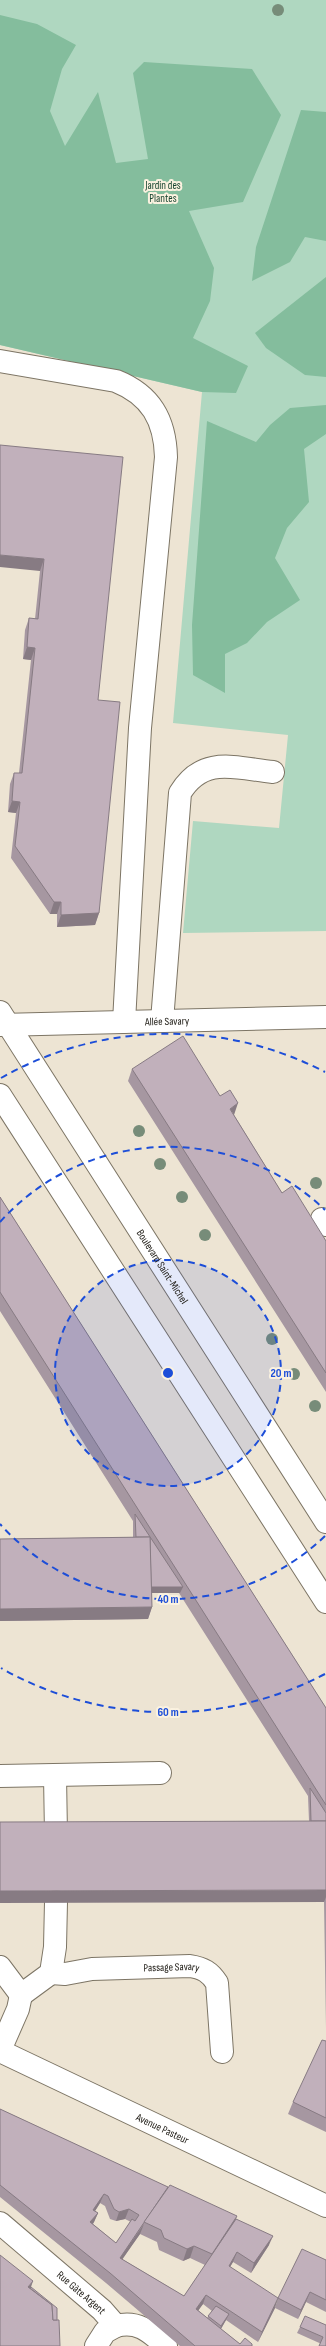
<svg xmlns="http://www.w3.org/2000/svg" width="326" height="2346" font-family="'Sofia Sans Condensed',sans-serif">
  <rect width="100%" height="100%" fill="#ede4d3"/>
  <!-- green -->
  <polygon fill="#afd7c0" points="0,0 326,0 326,931 183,933 193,821 279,828 288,735 173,723 202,392 0,345"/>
  <!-- forest -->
  <g fill="#84bd9d">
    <polygon points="0,15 37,24 76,45 62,69 50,111 65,146 98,92 116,163 148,159 133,73 144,62 252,69 281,115 243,202 189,211 214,268 210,301 193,338 248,366 236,393 202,392 0,345"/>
    <polygon points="301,110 326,112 326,241 305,237 290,262 252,281 256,247"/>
    <polygon points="326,277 326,377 305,375 266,348 255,333"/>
    <polygon points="326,405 326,434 304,449 309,502 287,528 275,558 300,600 267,622 247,643 225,654 225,693 193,675 192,625 207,421 256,442 270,425 290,408"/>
  </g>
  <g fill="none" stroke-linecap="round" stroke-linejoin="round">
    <defs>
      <g id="minor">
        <path d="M0 361 116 381C151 395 165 420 166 457L140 728 124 1022"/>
        <path d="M162 1021 180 793C203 755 235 768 273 772"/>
        <path id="s1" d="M0 1025 326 1017"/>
        <polyline points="322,1219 326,1225"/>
        <polyline points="0,1776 160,1773"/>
        <polyline points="55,1776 56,1834"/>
        <polyline points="0,1967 21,1995 51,1973 55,1947 56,1902"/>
        <path id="s2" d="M51 1973 65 1974 92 1969 190 1966C203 1968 210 1972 217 1983L222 2052"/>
        <polyline points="0,2050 18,2009 21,1995"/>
        <path id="s3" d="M0 2223 102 2310 116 2326C138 2320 150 2332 166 2346"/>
        <polyline points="96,2346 105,2332 116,2326"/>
      </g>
      <g id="major">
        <path id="s4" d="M0 1012 326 1522"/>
        <polyline points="0,1095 326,1602"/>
        <path id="s5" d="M0 2051 326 2206"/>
      </g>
    </defs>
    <!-- minor casing -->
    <use href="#minor" stroke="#7d7565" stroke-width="24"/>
    <!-- major casing -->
    <use href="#major" stroke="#7d7565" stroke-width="24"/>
    <!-- minor -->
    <use href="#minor" stroke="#fff" stroke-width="22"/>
    <!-- major -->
    <use href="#major" stroke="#fff" stroke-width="22"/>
  </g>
  <!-- trees -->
  <g fill="#778c79">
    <circle cx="278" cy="10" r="6"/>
    <circle cx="139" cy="1131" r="6"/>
    <circle cx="160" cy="1164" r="6"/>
    <circle cx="316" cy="1183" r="6"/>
    <circle cx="182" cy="1197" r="6"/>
    <circle cx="205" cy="1235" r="6"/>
    <circle cx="272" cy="1339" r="6"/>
    <circle cx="294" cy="1374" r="6"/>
    <circle cx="315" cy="1406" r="6"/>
  </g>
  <!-- wall -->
  <g fill="#a697a1" fill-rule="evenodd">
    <polygon points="0,445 98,700 99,913 95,925 57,927 57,914 50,914 11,858 16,813 8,812 10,784 14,773 19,773 31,660 23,659 25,630 29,618 35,619 40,571"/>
    <polygon points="132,1069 220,1096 234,1115 282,1193 326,1241 326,1392 128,1081"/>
    <polygon points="0,1197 326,1708 326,2028 324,1902 309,1821 308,1796 179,1593 152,1593 152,1607 148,1619 0,1621 0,1539 133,1537 133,1521 0,1311"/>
    <polygon points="326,2041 326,2132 288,2114 293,2102"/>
    <path d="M0 2109 236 2219 269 2245 251 2273 233 2262 230 2267 275 2308 258 2342 226 2320 221 2329 240 2344 252 2346H180L106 2283 0 2197ZM100 2203 105 2206 110 2219 116 2221 125 2219 131 2222 116 2243 93 2224 94 2222 98 2213 95 2211ZM140 2234 157 2242 159 2250 183 2261 190 2258 205 2265 184 2296 122 2259ZM203 2304 212 2311 207 2318 198 2310Z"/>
    <polygon points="326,2260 326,2312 306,2302 298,2319 275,2308 278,2298"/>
    <polygon points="326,2325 326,2346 297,2333 300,2327"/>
  </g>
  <!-- shaded-wall -->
  <g fill="#877b83">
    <polygon points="0,555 44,559 40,571 0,567"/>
    <polygon points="27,647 35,648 31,660 23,659"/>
    <polygon points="12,801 20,802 16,813 8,812"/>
    <polygon points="54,902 61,902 57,914 50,914"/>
    <polygon points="99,913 95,925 57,927 61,915"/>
    <polygon points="238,1103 234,1115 230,1109"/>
    <polygon points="149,1587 183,1587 180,1593 147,1593"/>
    <polygon points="152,1607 148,1619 0,1621 0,1609"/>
    <polygon points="326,1890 326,1897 324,1902 0,1903 0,1891"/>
    <polygon points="104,2194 100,2203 90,2219 93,2210"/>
    <polygon points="129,2209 125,2219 116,2221 119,2212"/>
    <polygon points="98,2213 94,2222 87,2232 90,2222"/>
    <polygon points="237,2216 233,2228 207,2266 212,2254"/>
    <polygon points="144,2224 140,2234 117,2267 120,2258"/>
    <polygon points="273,2236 269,2245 251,2273 254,2263"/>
    <polygon points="194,2246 190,2258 183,2261 187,2249"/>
    <polygon points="237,2252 233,2262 225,2275 229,2266"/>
    <polygon points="33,2281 29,2293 28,2287"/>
    <polygon points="310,2292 306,2302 298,2319 301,2310"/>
    <polygon points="206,2295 203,2304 193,2318 196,2309"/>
    <polygon points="278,2298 275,2308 258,2342 262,2332"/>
    <polygon points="229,2314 226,2320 219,2332 221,2326"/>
  </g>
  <!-- building -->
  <g fill="#c1b0bb" stroke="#877b83" fill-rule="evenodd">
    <polygon points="0,445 123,457 98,700 120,702 99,913 61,915 61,902 54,902 15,846 20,802 12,801 14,773 22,773 35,648 27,647 29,618 38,619 44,559 0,555"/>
    <polygon points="183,1036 220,1096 230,1090 238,1103 230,1109 282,1193 292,1186 326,1241 326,1373 132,1069"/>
    <polygon points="0,1197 326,1708 326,1805 0,1292"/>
    <polygon points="135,1514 183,1587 151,1587 150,1537 136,1537"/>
    <polygon points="150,1537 152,1607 0,1609 0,1539"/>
    <polygon points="310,1788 326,1813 326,1821 311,1821"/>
    <polygon points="326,1821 326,1890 0,1891 0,1822"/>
    <polygon points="322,2040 326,2041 326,2118 293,2102"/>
    <path d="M0 2109 168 2187 120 2258 184 2296 236 2219 273 2236 254 2263 237 2252 229 2266 278 2298 262 2332 206 2295 196 2309 240 2344 245 2338 252 2344V2346H195L110 2273 0 2185ZM104 2194 108 2196 114 2209 119 2212 129 2209 139 2215 135 2221 132 2219 116 2243 90 2222 98 2213 93 2210Z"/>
    <polygon points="170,2185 237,2216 212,2254 194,2246 187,2249 164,2238 161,2230 144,2222"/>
    <polygon points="302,2249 326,2260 326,2300 310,2292 301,2310 278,2298"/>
    <polygon points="0,2255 33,2281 28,2287 52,2305 53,2320 59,2320 60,2346 0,2346"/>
    <polygon points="31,2287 57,2308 57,2320 53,2320 52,2305 30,2288"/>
    <polygon points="216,2306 229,2314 221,2326 208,2316"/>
    <polygon points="305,2316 326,2325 326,2346 319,2346 323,2337 300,2327"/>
  </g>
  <!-- distance rings -->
  <circle cx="168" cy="1373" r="113" fill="#1d4ed8" fill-opacity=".12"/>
  <g fill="none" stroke="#1d4ed8" stroke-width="2" stroke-dasharray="7 5">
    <circle cx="168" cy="1373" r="113"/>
    <path d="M325 1536A226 226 0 0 1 0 1524M0 1222A226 226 0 0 1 325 1210"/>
    <path d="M325 1674A339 339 0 0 1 1 1668M1 1078A339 339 0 0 1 325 1072"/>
  </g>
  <g text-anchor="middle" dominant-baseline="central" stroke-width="4" stroke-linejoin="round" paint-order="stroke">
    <!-- park labels -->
    <g font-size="11" fill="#17442f" stroke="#fbf2e0">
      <text x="163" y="185">Jardin des<tspan x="163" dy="13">Plantes</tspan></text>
    </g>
    <!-- street labels -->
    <g font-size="11" fill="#25221c" stroke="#fbf2e0">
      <text stroke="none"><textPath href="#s1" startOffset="167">Allée Savary</textPath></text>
      <text stroke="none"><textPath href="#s4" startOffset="302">Boulevard Saint-Michel</textPath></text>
      <text stroke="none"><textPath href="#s2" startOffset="121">Passage Savary</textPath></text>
      <text stroke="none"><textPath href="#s5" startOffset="180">Avenue Pasteur</textPath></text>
      <text stroke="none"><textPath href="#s3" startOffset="107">Rue Gâte Argent</textPath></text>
    </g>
  </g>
  <circle cx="168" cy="1373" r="6" fill="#1d4ed8" stroke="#fbf2e0" stroke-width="2"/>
  <g font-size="12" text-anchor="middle" font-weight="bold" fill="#1d4ed8" stroke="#fbf2e0" stroke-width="4" stroke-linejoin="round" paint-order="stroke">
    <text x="281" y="1377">20 m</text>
    <text x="168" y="1603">40 m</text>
    <text x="168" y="1716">60 m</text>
  </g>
</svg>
